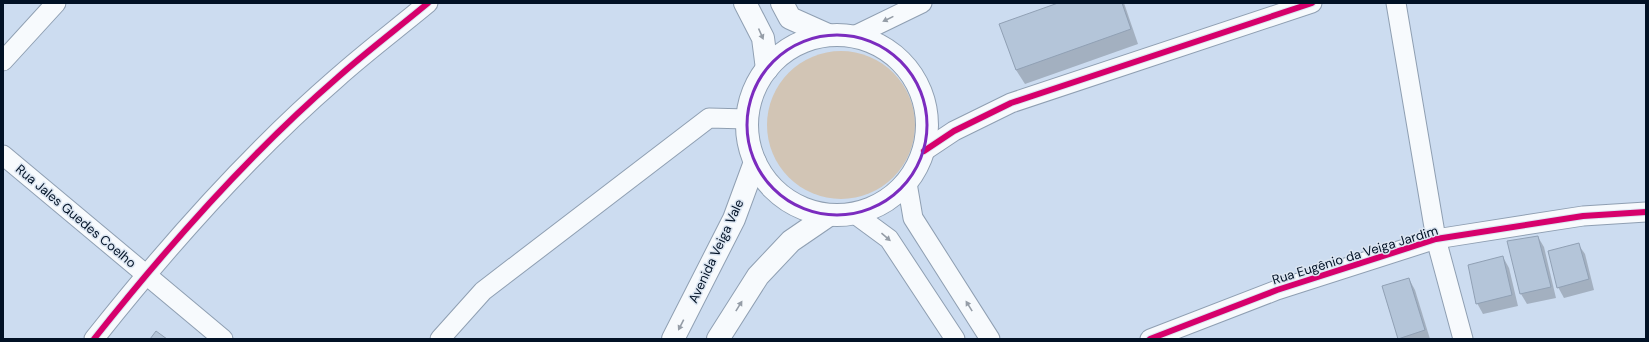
<svg xmlns="http://www.w3.org/2000/svg" width="1649" height="342" font-family="'DM Sans',sans-serif">
  <rect width="100%" height="100%" fill="#ccdcf0"/>
  <!-- green -->
  <circle fill="#d2c5b5" cx="841" cy="125" r="74"/>
  <!-- shadow -->
  <g fill="#0003">
    <polygon points="1061,3 1124,3 1138,44 1025,84 1016,70 1000,25"/>
    <polygon points="1538,237 1544,247 1556,298 1527,304 1521,294"/>
    <polygon points="1578,244 1585,254 1594,290 1564,298 1558,287"/>
    <polygon points="1503,257 1509,268 1518,306 1483,314 1477,303"/>
    <polygon points="1409,279 1415,290 1430,339 1399,338"/>
  </g>
  <!-- building -->
  <g fill="#b4c5d9" stroke="#90a0b4">
    <polygon points="1058,3 1122,3 1131,29 1016,70 999,24"/>
    <polygon points="1538,236 1551,287 1520,294 1507,241"/>
    <polygon points="1579,243 1589,279 1557,288 1548,251"/>
    <polygon points="1503,256 1512,295 1476,304 1468,265"/>
    <polygon points="1409,278 1425,330 1398,339 1382,286"/>
    <polygon points="156,331 167,339 150,339"/>
  </g>
  <g fill="none" stroke-linecap="round" stroke-linejoin="round">
    <defs>
      <g id="minor">
        <polyline points="1396,3 1436,239 1463,339"/>
        <polyline points="854,36 922,3"/>
        <polyline points="3,61 56,3"/>
        <polyline points="924,151 954,131 1011,103 1312,3"/>
        <polyline points="3,155 223,339"/>
        <polyline points="907,183 913,218 990,339"/>
        <polyline points="855,214 889,239 955,339"/>
        <path d="M94 339C167 247 248 155 337 78 366 52 398 28 428 3"/>
        <polyline points="440,339 483,291 709,118 747,119"/>
        <polyline points="1150,339 1277,290 1436,239 1583,216 1646,212"/>
      </g>
      <g id="secondary">
        <polyline points="745,3 763,38 767,69"/>
        <polyline points="782,3 790,18 828,35"/>
        <circle cx="837" cy="125" r="90"/>
        <polyline points="673,339 734,219 755,162"/>
        <polyline points="718,339 758,276 791,241 829,215"/>
      </g>
    </defs>
    <!-- minor casing -->
    <use href="#minor" stroke="#8f9fb2" stroke-width="21"/>
    <!-- secondary casing -->
    <use href="#secondary" stroke="#8f9fb2" stroke-width="24"/>
    <!-- minor -->
    <use href="#minor" stroke="#f7fafd" stroke-width="19"/>
    <!-- secondary -->
    <use href="#secondary" stroke="#f7fafd" stroke-width="22"/>
    <defs>
      <g id="cycleway">
        <polyline points="924,151 954,131 1011,103 1312,3"/>
        <path d="M94 339C167 247 248 155 337 78 366 52 398 28 428 3"/>
        <polyline points="1150,339 1277,290 1436,239 1583,216 1646,212"/>
      </g>
    </defs>
    <!-- cycleway casing -->
    <use href="#cycleway" stroke="#dce6f2" stroke-width="8"/>
    <!-- cycleway -->
    <use href="#cycleway" stroke="#d6006c" stroke-width="6"/>
  </g>
  <!-- one-way arrows -->
  <defs><path id="oneway-solid" d="M-6-.8H1V-3.2L6.5 0L1 3.2V.8H-6Z"/></defs>
  <g fill="#959da7">
    <use href="#oneway-solid" transform="translate(888 19) rotate(154)"/>
    <use href="#oneway-solid" transform="translate(761 34) rotate(66)"/>
    <use href="#oneway-solid" transform="translate(886 237) rotate(41)"/>
    <use href="#oneway-solid" transform="translate(739 306) rotate(-58)"/>
    <use href="#oneway-solid" transform="translate(969 306) rotate(-122)"/>
    <use href="#oneway-solid" transform="translate(681 325) rotate(117)"/>
  </g>
  <!-- marked area -->
  <path fill="none" stroke="#7b2cbf" stroke-width="3" stroke-linejoin="round" d="M747 125a90 90 0 1 1 180 0a90 90 0 1 1-180 0Z"/>
  <g text-anchor="middle" dominant-baseline="central" stroke-width="3" stroke-linejoin="round" paint-order="stroke">
    <!-- street labels -->
    <g font-size="13" fill="#011125" stroke="#dce6f2">
      <text transform="translate(76 216) rotate(40)">Rua Jales Guedes Coelho</text>
      <text transform="translate(716 251) rotate(-65)">Avenida Veiga Vale</text>
      <text transform="translate(1355 255) rotate(-17)">Rua Eugênio da Veiga Jardim</text>
    </g>
  </g>
  <!-- border -->
  <rect width="1649" height="342" fill="none" stroke="#011125" stroke-width="8"/>
</svg>
